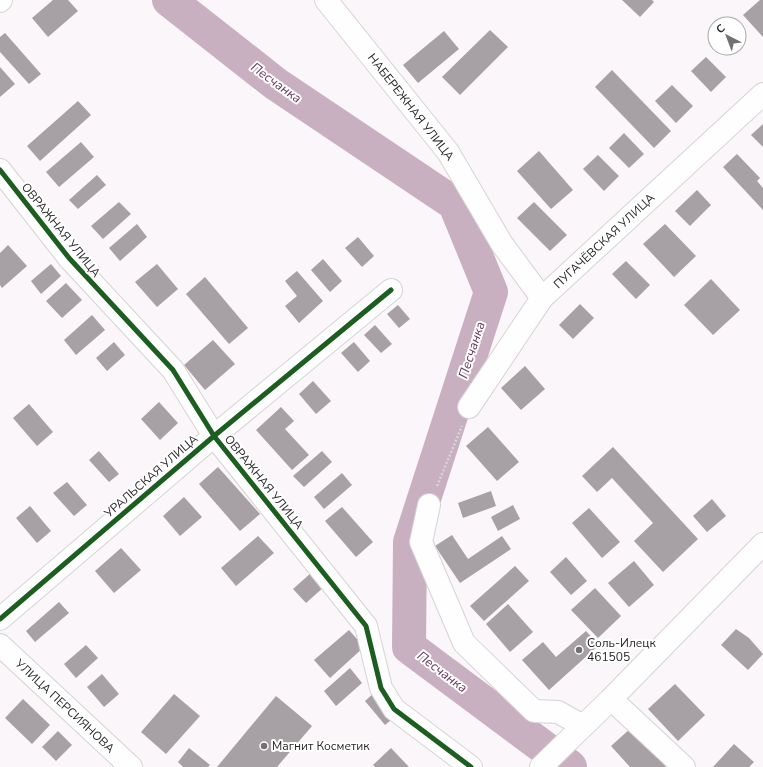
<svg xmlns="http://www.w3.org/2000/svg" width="763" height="767" font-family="'Nunito Sans',sans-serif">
  <rect width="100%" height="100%" fill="#fbf6f9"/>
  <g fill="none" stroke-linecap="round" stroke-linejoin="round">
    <!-- river -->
    <polyline stroke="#c9b0c0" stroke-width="34" points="169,0 276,84 455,204 491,292 410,542 409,647 570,767"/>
  </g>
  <!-- building -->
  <g fill="#a7a0a5">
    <polygon points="53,0 68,0 78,11 48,37 32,18"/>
    <polygon points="622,0 652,0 654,2 640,17"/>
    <polygon points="760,0 763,0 763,37 743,15"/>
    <polygon points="490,30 508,47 460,95 442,77"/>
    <polygon points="444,31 459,49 418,83 403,65"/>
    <polygon points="5,33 41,74 29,84 0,52 0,37"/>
    <polygon points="706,57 726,77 711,92 691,71"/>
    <polygon points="0,67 15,84 0,97"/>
    <polygon points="612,70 671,131 654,148 595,87"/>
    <polygon points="672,85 693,106 676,123 655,101"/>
    <polygon points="78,101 91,115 40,161 27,146"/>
    <polygon points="763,124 763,147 751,135"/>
    <polygon points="624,133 644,154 629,168 609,148"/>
    <polygon points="81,142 94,157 59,187 46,172"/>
    <polygon points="539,151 573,190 551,209 517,171"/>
    <polygon points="737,154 760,178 757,181 763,188 763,210 723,167"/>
    <polygon points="598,155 619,176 604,191 583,169"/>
    <polygon points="97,175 106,185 78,209 69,200"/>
    <polygon points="697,190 711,205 690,226 675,211"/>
    <polygon points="119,202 131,214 103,239 91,226"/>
    <polygon points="534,202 567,235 550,251 517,218"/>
    <polygon points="137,224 147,237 120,261 109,248"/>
    <polygon points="665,224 696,256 674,277 643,244"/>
    <polygon points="358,237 374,256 362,267 345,248"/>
    <polygon points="8,245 27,266 2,288 0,285 0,253"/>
    <polygon points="323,259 342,281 330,292 311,270"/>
    <polygon points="626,261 650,285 636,299 612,274"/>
    <polygon points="51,264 61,276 41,294 31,281"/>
    <polygon points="157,264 178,289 157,307 135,282"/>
    <polygon points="297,271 323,301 299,323 285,306 297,296 285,281"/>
    <polygon points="205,277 248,328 229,344 186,294"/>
    <polygon points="711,279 740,310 713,335 684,305"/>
    <polygon points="66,283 82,300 62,318 46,301"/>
    <polygon points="580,304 594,318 573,339 559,325"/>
    <polygon points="398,305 410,319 399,328 387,314"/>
    <polygon points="92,315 105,330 76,355 64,340"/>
    <polygon points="375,325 392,344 381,353 364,335"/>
    <polygon points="213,340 235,364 205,390 184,365"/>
    <polygon points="114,342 125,355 107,371 96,358"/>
    <polygon points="354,342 370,361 358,372 341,353"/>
    <polygon points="525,366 545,389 521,410 501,388"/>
    <polygon points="313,381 331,401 316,414 299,394"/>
    <polygon points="159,402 178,423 160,440 141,419"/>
    <polygon points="29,404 53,432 37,446 13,418"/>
    <polygon points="281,407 294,421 285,429 309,455 292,470 256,430"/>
    <polygon points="488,427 519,462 497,481 466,446"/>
    <polygon points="613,447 698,539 663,572 634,541 653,523 612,478 597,492 582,476"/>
    <polygon points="99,451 119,474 109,482 89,460"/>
    <polygon points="322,451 332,462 304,487 293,476"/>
    <polygon points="218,467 260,514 240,531 199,484"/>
    <polygon points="342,473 352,485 324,509 314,497"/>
    <polygon points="67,482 87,505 74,516 53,493"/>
    <polygon points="491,491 496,506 463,518 458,503"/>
    <polygon points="184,497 202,517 180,536 163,516"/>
    <polygon points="712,499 726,516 707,532 693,516"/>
    <polygon points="513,505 520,519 498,531 491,517"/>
    <polygon points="30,506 51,531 37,543 16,518"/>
    <polygon points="342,507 373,542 356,557 325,521"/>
    <polygon points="589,508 620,542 602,558 572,523"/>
    <polygon points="452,535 468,559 502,536 511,549 460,583 435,546"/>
    <polygon points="258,536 274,553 236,586 221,568"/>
    <polygon points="121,548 141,570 114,593 95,571"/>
    <polygon points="566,557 587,581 571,595 550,572"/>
    <polygon points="634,561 654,585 629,607 608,583"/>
    <polygon points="515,566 529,581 484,621 470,606"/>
    <polygon points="312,572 325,586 306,603 293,589"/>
    <polygon points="595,588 621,616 598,638 571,610"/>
    <polygon points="59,602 69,613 35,642 26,631"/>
    <polygon points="508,604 533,632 510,652 486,624"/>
    <polygon points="736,629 749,638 763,654 748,670 721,645"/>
    <polygon points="349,630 364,647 330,678 314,660"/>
    <polygon points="586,631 599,645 549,690 522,660 543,642 556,657"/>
    <polygon points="86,645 98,658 76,678 64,664"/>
    <polygon points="350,668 362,683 336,706 324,691"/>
    <polygon points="102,674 119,694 104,707 87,687"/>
    <polygon points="675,684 705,715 678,741 648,709"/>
    <polygon points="375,692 396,716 385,725 365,701"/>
    <polygon points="174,694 200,716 166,754 141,732"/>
    <polygon points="276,696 312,726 277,767 217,767"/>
    <polygon points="23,699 50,725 32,744 5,718"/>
    <polygon points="631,728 666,767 630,767 611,746"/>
    <polygon points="58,731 72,745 56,761 42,747"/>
    <polygon points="734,744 754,762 749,767 713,767"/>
    <polygon points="189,748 210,765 208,767 183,767 178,762"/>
    <polygon points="391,748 409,767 375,767 373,765"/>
  </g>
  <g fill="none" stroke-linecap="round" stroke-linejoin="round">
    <defs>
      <g id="minor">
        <polyline points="326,0 448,152 502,244 542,298"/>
        <polyline points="0,1 1,0"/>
        <polyline points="0,170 69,258 173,370 214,436 366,626 381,688 394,709 471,767"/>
        <polyline points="469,407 542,298 763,94"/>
        <polyline points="429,505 421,542 464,643 534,711 558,712 583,726"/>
        <polyline points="0,619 214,436 391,290"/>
        <polyline points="0,645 131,767"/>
        <polyline points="611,699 684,767"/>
        <polyline points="541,767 611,699 763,544"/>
      </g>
    </defs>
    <!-- minor casing -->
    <use href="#minor" stroke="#d7d3d5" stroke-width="24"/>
    <!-- path -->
    <polyline stroke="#d7d6d7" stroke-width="2.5" stroke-dasharray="2 2" stroke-linecap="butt" points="437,486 462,426"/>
    <!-- minor -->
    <use href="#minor" stroke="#fefefe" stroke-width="22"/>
    <defs>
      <g id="cycleway">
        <polyline points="0,170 69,258 173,370 214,436 366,626 381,688 394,709 471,767"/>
        <polyline points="0,619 214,436 391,290"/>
      </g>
    </defs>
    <!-- cycleway casing -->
    <use href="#cycleway" stroke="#fff" stroke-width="8"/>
    <!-- cycleway -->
    <use href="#cycleway" stroke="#1b5e20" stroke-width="5"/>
  </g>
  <!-- markers -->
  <g fill="#737072" stroke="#fff" stroke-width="1.5">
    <circle cx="579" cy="650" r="4"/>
    <circle cx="264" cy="746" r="4"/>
  </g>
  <g text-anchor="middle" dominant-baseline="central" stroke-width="4" stroke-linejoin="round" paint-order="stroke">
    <!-- street labels -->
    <g font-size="12" fill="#2a2829" stroke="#fff">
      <text transform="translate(411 107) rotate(52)">НАБЕРЕЖНАЯ УЛИЦА</text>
      <text transform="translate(61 230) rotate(51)">ОВРАЖНАЯ УЛИЦА</text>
      <text transform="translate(604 241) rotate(-43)">ПУГАЧЁВСКАЯ УЛИЦА</text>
      <text transform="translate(151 476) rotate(-41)">УРАЛЬСКАЯ УЛИЦА</text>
      <text transform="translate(264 482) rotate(51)">ОВРАЖНАЯ УЛИЦА</text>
      <text transform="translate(65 706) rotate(43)">УЛИЦА ПЕРСИЯНОВА</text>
    </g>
    <!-- poi labels -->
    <g font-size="12" fill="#2a2829" stroke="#fff" text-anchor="start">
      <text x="587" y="643">Соль-Илецк<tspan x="587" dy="14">461505</tspan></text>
      <text x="272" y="746">Магнит Косметик</text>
    </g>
    <!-- water labels -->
    <g font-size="13" font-style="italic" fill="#663757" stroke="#fff">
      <text transform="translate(276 83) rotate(36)">Песчанка</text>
      <text transform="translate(472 350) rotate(-72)">Песчанка</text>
      <text transform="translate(442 672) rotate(37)">Песчанка</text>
    </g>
  </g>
  <!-- north arrow -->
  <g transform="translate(727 36) rotate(318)"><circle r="19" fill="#ffffff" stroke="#aaa9a9"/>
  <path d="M0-3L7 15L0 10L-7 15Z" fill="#737072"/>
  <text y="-6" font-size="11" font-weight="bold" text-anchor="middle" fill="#2a2829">С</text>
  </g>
</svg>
